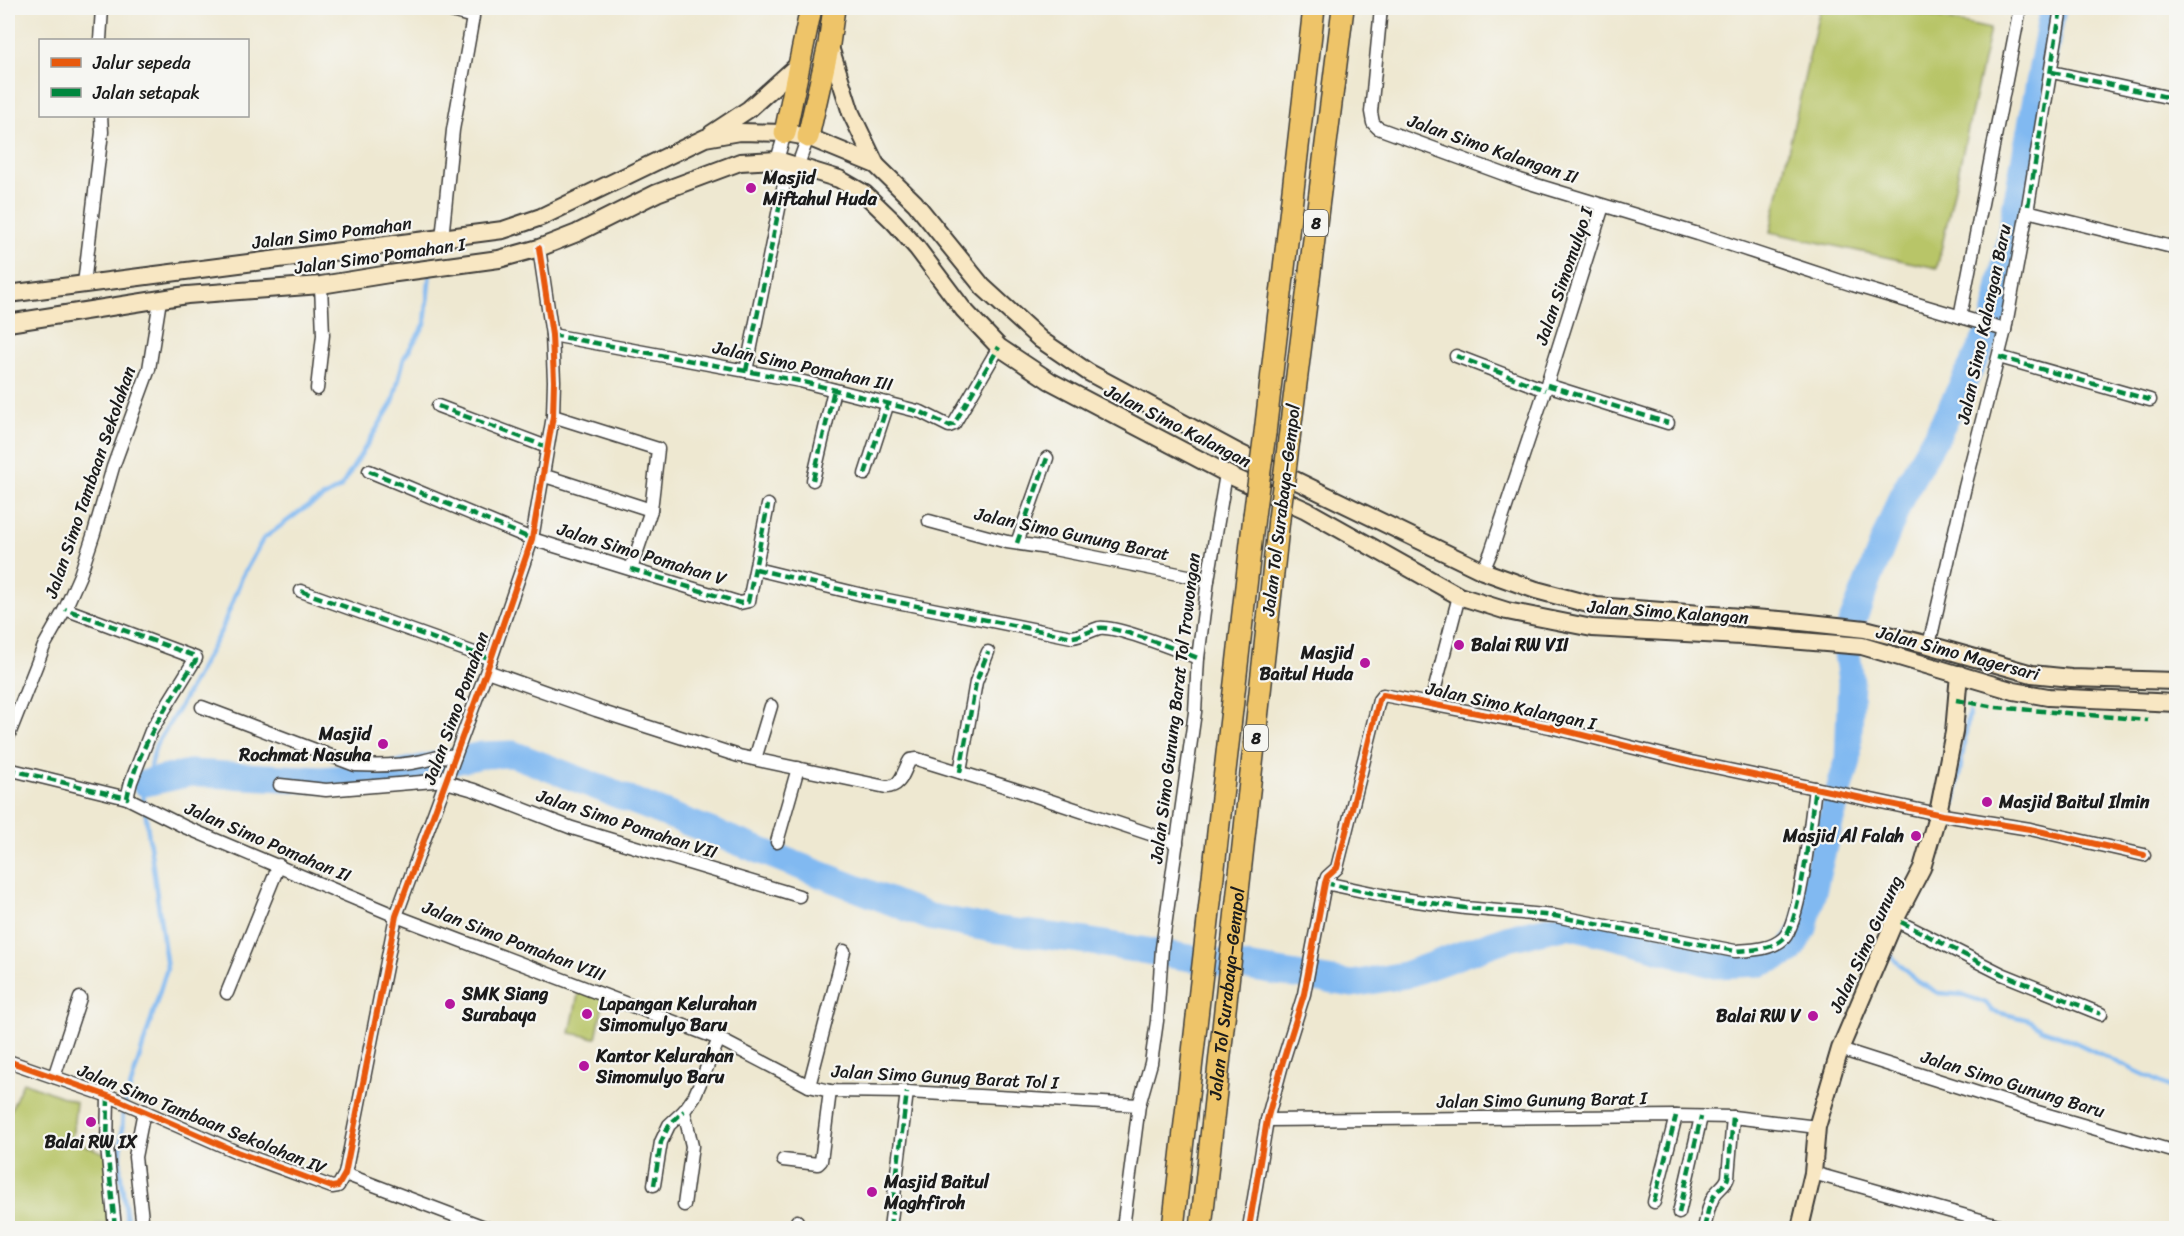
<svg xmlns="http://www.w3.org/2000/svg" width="2184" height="1236" font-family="Sriracha,sans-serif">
  <rect width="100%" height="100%" fill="#f6f6f2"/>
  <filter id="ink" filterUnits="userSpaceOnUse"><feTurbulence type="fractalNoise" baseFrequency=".0167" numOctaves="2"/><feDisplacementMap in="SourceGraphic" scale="12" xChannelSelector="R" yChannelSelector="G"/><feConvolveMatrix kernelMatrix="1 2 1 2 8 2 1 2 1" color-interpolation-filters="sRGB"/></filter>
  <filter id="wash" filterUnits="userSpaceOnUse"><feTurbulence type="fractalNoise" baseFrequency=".008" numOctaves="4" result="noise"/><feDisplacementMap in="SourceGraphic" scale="24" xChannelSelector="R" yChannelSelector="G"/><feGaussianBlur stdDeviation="1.35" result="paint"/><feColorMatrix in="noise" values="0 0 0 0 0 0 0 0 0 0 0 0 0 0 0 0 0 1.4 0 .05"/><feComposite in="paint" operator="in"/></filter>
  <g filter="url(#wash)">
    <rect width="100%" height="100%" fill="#eee8d1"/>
    <!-- green -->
    <g fill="#b8c567" stroke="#6a7042" stroke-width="1.5">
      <polygon points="1820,8 1892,8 1990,29 1937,268 1770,232"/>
      <polygon points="579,990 605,995 596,1038 570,1033"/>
      <polygon points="23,1082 76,1102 72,1140 107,1154 114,1223 98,1224 93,1228 8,1228 8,1109 11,1110"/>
    </g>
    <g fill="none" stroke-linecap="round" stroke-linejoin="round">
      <!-- stream -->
      <g stroke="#81b9f1" stroke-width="4.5">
        <polyline points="1934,853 1955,802 1969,712"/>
        <polyline points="1887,952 1917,981 1938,993 1964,995 1986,1003 1992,1011 2029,1020 2041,1029 2064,1037 2176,1090"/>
        <polyline points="128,1228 120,1170 123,1111 167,968 143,795 156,745 179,708 222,629 242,577 263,539 302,510 341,487 393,402 404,358 425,324 430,271"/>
      </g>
      <!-- river -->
      <polyline stroke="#81b9f1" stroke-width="27" points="145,783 190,773 321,780 390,775 482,755 513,754 930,917 992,929 1073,939 1352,984 1405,975 1507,938 1568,925 1631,940 1715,965 1762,963 1789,952 1804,928 1827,833 1848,760 1851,681 1845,640 1902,495 1940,429 1994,322 2053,8"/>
    </g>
  </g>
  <g filter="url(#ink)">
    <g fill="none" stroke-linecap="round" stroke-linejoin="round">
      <defs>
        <g id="street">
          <polyline points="441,8 473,17 453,130 442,239"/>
          <polyline points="1381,8 1371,112 1373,123 1378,128 1520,180 1698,234 1853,285 2005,330"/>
          <polyline points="100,40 102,8"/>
          <polyline points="2052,72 2176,99"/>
          <polyline points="784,184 798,165 808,137"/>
          <polyline points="2027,211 2176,248"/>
          <polyline points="84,284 102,132 101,116"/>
          <polyline points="1960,317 2020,8"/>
          <polyline points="552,335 800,381 921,412 949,426 954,424 999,347"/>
          <polyline points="1456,356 1545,390"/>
          <polyline points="1999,357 2150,400"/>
          <polyline points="746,371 784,184 777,160 785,133"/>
          <polyline points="1547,385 1668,423"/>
          <polyline points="317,389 323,335 321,285"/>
          <polyline points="438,406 547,447"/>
          <polyline points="369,471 532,539 740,603 749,601 768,505"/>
          <polyline points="865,474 888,403"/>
          <polyline points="542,475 651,510 658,449 553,416"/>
          <polyline points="813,480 834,390"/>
          <polyline points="929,521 1007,542 1054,549 1208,580"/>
          <polyline points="1017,543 1047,458"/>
          <polyline points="631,569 651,510"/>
          <path d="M756 569 867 596 1072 637C1082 636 1089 631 1099 628 1115 625 1180 651 1198 658"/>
          <polyline points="1483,571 1491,552 1545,390 1603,206"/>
          <polyline points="301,591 491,659"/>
          <polyline points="65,609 196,658 151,731 131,782 127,798"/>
          <polyline points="1929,645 1965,487 2005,330 2028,206 2061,8"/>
          <path d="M487 671 596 710 739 756 886 787C902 787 903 771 910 760L917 759 1030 794 1177 843"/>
          <polyline points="1431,703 1459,596"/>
          <path d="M202 707 355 765C377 766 401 766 422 761 436 758 441 755 455 756"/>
          <polyline points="8,737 44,646 65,609 80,575 94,533 113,467 149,369 160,300"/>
          <polyline points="755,759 771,706"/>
          <polyline points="8,769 127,798 185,827 396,916 719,1039"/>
          <polyline points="960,772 976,682 988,652"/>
          <polyline points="446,782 474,790 572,828 799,896"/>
          <polyline points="280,785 326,790 446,780"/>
          <polyline points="777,842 798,768"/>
          <path d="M1325 883 1396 898 1465 908 1555 916 1735 951C1752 950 1771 950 1784 938 1801 920 1811 817 1815 788"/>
          <polyline points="1895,920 2002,974 2101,1014"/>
          <polyline points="227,993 279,865"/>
          <polyline points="1840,1049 2034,1111 2176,1152"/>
          <polyline points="8,1061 114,1098 237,1152 332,1187 338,1186 345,1174 396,916 491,659 532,539 553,416 554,381 552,335 539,248"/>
          <polyline points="54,1077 80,998"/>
          <polyline points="809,1086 844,951"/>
          <polyline points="108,1097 107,1147 115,1228"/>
          <polyline points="1267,1120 1676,1116 1733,1117 1817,1127"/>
          <polyline points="783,1160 818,1164 821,1161 830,1091"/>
          <polyline points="1813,1173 2009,1228"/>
          <polyline points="345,1174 487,1228"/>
          <polyline points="654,1185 661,1142 669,1125 684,1111"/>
          <polyline points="1654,1202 1676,1116"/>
          <polyline points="684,1205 692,1146 684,1111 694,1097 719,1039 809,1086 830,1091 907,1092 1139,1105"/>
          <polyline points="1679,1213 1701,1117"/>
          <polyline points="143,1228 135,1157 144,1111"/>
          <polyline points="796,1228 797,1221"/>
          <polyline points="890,1228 907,1092"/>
          <polyline points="1123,1228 1139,1105 1151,1063 1157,1021 1162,948 1195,712 1198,658 1208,580 1226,474"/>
          <polyline points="1249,1228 1267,1120 1283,1061 1304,994 1325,883 1327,877 1337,868 1379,700 1383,695 1550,727 1691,762 1943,815 2030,829 2144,855"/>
          <path d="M1704 1228C1707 1218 1708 1205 1714 1196 1718 1188 1726 1186 1728 1177L1733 1117"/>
        </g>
        <g id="secondary">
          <polyline points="829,44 851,113 876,165"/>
          <polyline points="711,134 749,109 799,64"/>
          <polyline points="8,294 503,230 541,217 705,138 739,132 785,133 808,137 876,165 915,203 983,287 1041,340 1088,372 1239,453 1483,571 1536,590 1596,606 1792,621 1865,629 1929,645 2032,674 2071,678 2176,681"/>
          <polyline points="8,323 187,295 321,285 389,274 499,259 539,248 577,233 657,193 740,162 777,160 839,179 865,194 894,222 917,248 963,309 999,347 1050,381 1233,477 1306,510 1459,596 1507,611 1592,628 1741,636 1862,646 2014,691 2048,697 2176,703"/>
          <polyline points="1800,1228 1813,1173 1817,1127 1840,1049 1895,920 1922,868 1938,813 1954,732 1959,674"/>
        </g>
        <g id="highway">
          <polyline points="785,133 811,8"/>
          <polyline points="808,137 829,44 834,8"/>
          <polyline points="1265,433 1314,8"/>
          <polyline points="1289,439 1343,8"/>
          <polyline points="1173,1228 1254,516"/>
          <path id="s1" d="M1201 1228 1279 519"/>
        </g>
      </defs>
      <!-- street casing -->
      <use href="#street" stroke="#3c3b37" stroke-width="15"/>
      <!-- secondary casing -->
      <use href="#secondary" stroke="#3c3b37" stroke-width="20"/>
      <!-- highway casing -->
      <use href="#highway" stroke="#3c3b37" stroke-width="24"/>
      <!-- street -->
      <use href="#street" stroke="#fff" stroke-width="12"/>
      <!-- secondary -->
      <use href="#secondary" stroke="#f8e7c3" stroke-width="16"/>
      <!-- highway -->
      <use href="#highway" stroke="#eec469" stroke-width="21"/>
      <defs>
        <g id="highway-bridge">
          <polyline points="1254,516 1265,433"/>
          <polyline points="1279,519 1289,439"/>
        </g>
      </defs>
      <!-- highway-bridge casing -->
      <use href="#highway-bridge" stroke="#3c3b37" stroke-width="24" stroke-linecap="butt"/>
      <!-- highway-bridge -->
      <use href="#highway-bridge" stroke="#eec469" stroke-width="21"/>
      <!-- quiet -->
      <g stroke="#00873e" stroke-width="4.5" stroke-dasharray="9 4.5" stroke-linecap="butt">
        <polyline points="2052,72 2176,99"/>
        <polyline points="2028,206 2061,8"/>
        <polyline points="552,335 800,381 921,412 949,426 954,424 999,347"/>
        <polyline points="1456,356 1545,390"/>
        <polyline points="1999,357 2150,400"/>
        <polyline points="746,371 784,184"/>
        <polyline points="1547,385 1668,423"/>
        <polyline points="438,406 547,447"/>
        <polyline points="369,471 532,539"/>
        <polyline points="865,474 888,403"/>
        <polyline points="813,480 834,390"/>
        <polyline points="1017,543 1047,458"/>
        <polyline points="631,569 740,603 748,602 768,505"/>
        <path d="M756 569 867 596 1072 637C1082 636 1089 631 1099 628 1115 625 1180 651 1198 658"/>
        <polyline points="301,591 491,659"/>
        <polyline points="1956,700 1995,707 2148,720"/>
        <path d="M8 769 127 798C138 747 168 704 196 660L195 656 65 609"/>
        <polyline points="960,772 976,682 988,652"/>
        <path d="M1325 883 1396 898 1465 908 1555 916 1735 951C1752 950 1771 950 1784 938 1801 920 1811 817 1815 788"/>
        <polyline points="1901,922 2002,974 2101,1014"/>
        <polyline points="108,1097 107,1147 115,1228"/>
        <polyline points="654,1185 661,1142 669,1125 684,1111"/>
        <polyline points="1654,1202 1676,1116"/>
        <polyline points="1679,1213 1701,1117"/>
        <polyline points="890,1228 907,1092"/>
        <path d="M1704 1228C1707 1218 1708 1205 1714 1196 1718 1188 1726 1186 1728 1177L1733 1117"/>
      </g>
      <defs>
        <g id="cycleway">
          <polyline points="8,1061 114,1098 237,1152 332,1187 338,1186 345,1174 396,916 491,659 532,539 553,416 554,381 552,335 539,248"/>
          <polyline points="1249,1228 1267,1120 1283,1061 1304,994 1325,883 1327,877 1337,868 1379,700 1383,695 1550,727 1691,762 1943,815 2030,829 2144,855"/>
        </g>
      </defs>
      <!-- cycleway casing -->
      <use href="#cycleway" stroke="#f6f6f2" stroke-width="10"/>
      <!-- cycleway -->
      <use href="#cycleway" stroke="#e8590c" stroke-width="6"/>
    </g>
  </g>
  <!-- markers -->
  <g fill="#b5179e" stroke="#f6f6f2" stroke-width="2">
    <circle cx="751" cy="188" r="6"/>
    <circle cx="1459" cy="645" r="6"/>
    <circle cx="1365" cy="663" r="6"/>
    <circle cx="383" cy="744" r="6"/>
    <circle cx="1987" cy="802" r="6"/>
    <circle cx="1916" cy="836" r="6"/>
    <circle cx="450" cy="1004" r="6"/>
    <circle cx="587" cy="1014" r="6"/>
    <circle cx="1813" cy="1016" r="6"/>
    <circle cx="584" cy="1066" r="6"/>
    <circle cx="91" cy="1122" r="6"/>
    <circle cx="872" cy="1192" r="6"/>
  </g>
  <g text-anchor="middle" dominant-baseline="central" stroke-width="4.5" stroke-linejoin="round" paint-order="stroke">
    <!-- shield labels -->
    <g fill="#f6f6f2" stroke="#5d5d5c" stroke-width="1.5">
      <rect x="1304" y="210" width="24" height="26" rx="4.5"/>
      <rect x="1244" y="725" width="24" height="26" rx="4.5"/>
    </g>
    <g font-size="16" font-weight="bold" fill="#1c1c1c">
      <text x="1316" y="223">8</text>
      <text x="1256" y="738">8</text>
    </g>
    <!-- street labels -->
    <g font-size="18" fill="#1c1c1c" stroke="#f6f6f2">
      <text transform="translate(1493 149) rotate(19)">Jalan Simo Kalangan II</text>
      <text transform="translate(332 233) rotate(-7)">Jalan Simo Pomahan</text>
      <text transform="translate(380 256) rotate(-8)">Jalan Simo Pomahan I</text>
      <text transform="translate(1564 276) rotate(-71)">Jalan Simomulyo I</text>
      <text transform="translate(1984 324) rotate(-78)">Jalan Simo Kalangan Baru</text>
      <text transform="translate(803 366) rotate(12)">Jalan Simo Pomahan III</text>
      <text transform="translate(1178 426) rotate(27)">Jalan Simo Kalangan</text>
      <text transform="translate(90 482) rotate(-71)">Jalan Simo Tambaan Sekolahan</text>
      <text transform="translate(1281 510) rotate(-83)">Jalan Tol Surabaya–Gempol</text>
      <text transform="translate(1072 534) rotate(12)">Jalan Simo Gunung Barat</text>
      <text transform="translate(642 554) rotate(17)">Jalan Simo Pomahan V</text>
      <text transform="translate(1668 612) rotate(4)">Jalan Simo Kalangan</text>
      <text transform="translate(1958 653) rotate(15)">Jalan Simo Magersari</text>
      <text transform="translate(1511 706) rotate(12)">Jalan Simo Kalangan I</text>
      <text transform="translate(456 708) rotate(-70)">Jalan Simo Pomahan</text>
      <text transform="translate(1175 708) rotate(-83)">Jalan Simo Gunung Barat Tol Trowongan</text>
      <text transform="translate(627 824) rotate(18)">Jalan Simo Pomahan VII</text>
      <text transform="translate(268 842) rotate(23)">Jalan Simo Pomahan II</text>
      <text transform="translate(514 941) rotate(21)">Jalan Simo Pomahan VIII</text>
      <text transform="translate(1866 944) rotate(-65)">Jalan Simo Gunung</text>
      <text stroke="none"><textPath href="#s1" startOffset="236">Jalan Tol Surabaya–Gempol</textPath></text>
      <text transform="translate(945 1077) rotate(3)">Jalan Simo Gunug Barat Tol I</text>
      <text transform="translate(2013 1084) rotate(17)">Jalan Simo Gunung Baru</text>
      <text transform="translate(1542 1100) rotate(-1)">Jalan Simo Gunung Barat I</text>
      <text transform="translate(202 1119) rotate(22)">Jalan Simo Tambaan Sekolahan IV</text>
    </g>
    <!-- poi labels -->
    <g font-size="18" font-weight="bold" fill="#1c1c1c" stroke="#f6f6f2" text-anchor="start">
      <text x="763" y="178">Masjid<tspan x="763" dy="21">Miftahul Huda</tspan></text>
      <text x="1471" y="645">Balai RW VII</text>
      <text x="1353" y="653" text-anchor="end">Masjid<tspan x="1353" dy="21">Baitul Huda</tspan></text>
      <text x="371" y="734" text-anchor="end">Masjid<tspan x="371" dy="21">Rochmat Nasuha</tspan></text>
      <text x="1999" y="802">Masjid Baitul Ilmin</text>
      <text x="1904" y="836" text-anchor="end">Masjid Al Falah</text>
      <text x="462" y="994">SMK Siang<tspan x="462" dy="21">Surabaya</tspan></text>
      <text x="599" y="1004">Lapangan Kelurahan<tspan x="599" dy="21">Simomulyo Baru</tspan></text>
      <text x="1801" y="1016" text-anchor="end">Balai RW V</text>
      <text x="596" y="1056">Kantor Kelurahan<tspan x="596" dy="21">Simomulyo Baru</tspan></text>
      <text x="91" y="1142" text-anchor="middle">Balai RW IX</text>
      <text x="884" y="1182">Masjid Baitul<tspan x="884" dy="21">Maghfiroh</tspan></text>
    </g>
  </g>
  <!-- margin -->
  <rect width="2184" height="1236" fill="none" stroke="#f6f6f2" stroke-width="30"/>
  <!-- legend -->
  <rect x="39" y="39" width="210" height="78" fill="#f6f6f2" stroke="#9f9f9c" stroke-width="1.5"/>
  <rect x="51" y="58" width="30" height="9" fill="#e8590c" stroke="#9f9f9c" stroke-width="1.5"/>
  <text x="93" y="69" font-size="18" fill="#1c1c1c">Jalur sepeda</text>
  <rect x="51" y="88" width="30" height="9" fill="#00873e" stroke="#9f9f9c" stroke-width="1.5"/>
  <text x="93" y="99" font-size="18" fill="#1c1c1c">Jalan setapak</text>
</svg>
